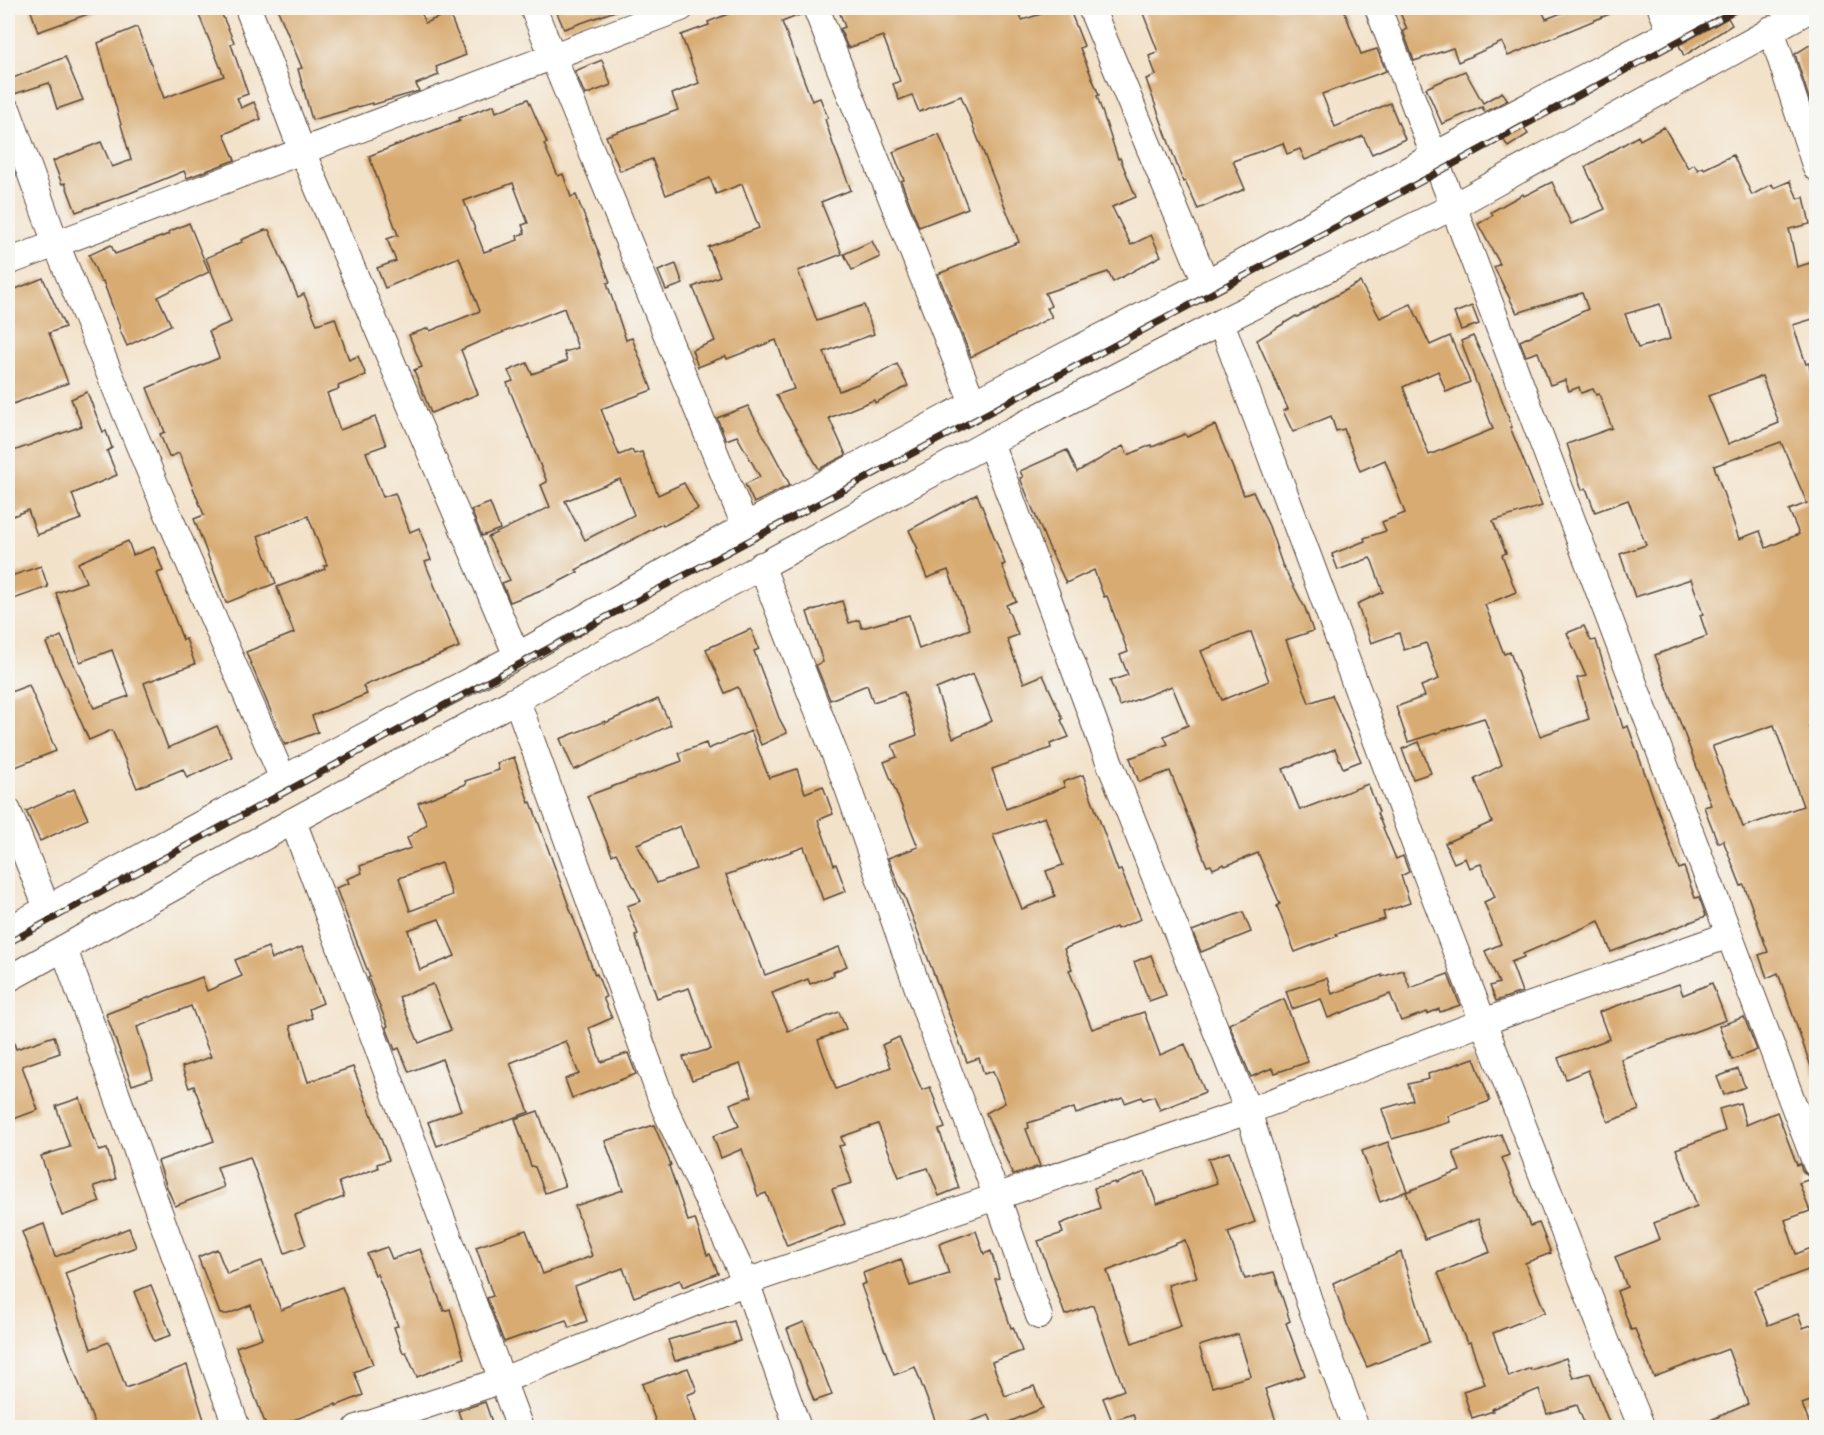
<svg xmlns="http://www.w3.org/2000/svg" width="1824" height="1435" font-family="'Shantell Sans',sans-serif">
  <rect width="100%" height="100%" fill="#f6f6f2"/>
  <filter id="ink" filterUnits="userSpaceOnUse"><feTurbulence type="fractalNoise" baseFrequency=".0167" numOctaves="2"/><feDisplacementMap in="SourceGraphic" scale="12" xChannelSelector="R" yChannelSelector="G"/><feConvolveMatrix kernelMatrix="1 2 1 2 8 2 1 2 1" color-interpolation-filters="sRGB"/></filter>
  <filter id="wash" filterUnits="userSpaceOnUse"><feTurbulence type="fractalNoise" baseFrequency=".008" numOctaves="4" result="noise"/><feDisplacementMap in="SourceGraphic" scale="24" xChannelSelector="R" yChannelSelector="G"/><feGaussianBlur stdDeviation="1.35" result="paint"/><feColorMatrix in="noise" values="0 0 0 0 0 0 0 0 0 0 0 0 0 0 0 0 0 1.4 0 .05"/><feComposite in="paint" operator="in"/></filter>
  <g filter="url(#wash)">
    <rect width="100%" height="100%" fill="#f3e2ca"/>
    <g id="blocks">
      <!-- building -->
      <g fill="#d8ab72" fill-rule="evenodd">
        <polygon points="30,8 98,8 99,10 38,32"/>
        <polygon points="196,8 219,8 234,42 231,44 248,94 237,98 241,108 254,102 261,119 224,134 235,160 187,178 184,171 130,193 76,212 65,183 62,184 53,161 101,142 112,167 131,160 98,43 137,27 164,98 224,76"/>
        <polygon points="277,8 420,8 425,23 449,13 466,55 436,67 439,75 416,84 419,91 372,105 372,103 312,120 298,69 302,68"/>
        <polygon points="555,8 617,8 618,10 564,29"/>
        <polygon points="731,8 801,8 802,14 782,22 812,101 820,98 828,118 825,119 833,144 851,190 821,202 842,254 798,271 817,321 864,305 874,334 824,352 839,391 868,380 897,364 908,386 875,403 874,400 829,418 846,455 819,469 776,395 794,389 776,340 727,359 726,356 698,367 692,350 715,341 693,287 720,276 708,247 759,228 742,184 716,194 710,178 666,195 652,159 620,171 606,136 678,110 672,94 699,83 681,35 709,25 708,22 733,12"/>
        <polygon points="838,8 1018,8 1022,20 1060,8 1069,8 1084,46 1080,48 1099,95 1097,96 1118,159 1120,158 1136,197 1112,207 1131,245 1151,235 1161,256 1113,282 1108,272 1045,293 1051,306 1047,308 1052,317 971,357 938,274 1019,242 961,96 919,112 912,95 899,100 893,84 900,81 883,36 848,48 840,29 845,27"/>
        <polygon points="1141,8 1343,8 1361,54 1377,49 1386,71 1322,94 1335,127 1390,103 1405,139 1372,154 1363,136 1305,160 1300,149 1287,154 1283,143 1233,161 1245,189 1198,209 1185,181 1183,182 1146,79 1156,75 1149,56 1158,52"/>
        <polygon points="1398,8 1541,8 1546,19 1574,8 1624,8 1508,56 1502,42 1458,62 1453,48 1414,61 1403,31 1407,29"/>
        <polygon points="1728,18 1732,25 1684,56 1679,45"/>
        <polygon points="1816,41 1816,121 1795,54"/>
        <polygon points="65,57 83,100 57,109 49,83 8,96 8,80"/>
        <polygon points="602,60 611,85 585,95 575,71"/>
        <polygon points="1465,71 1483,103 1502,92 1508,100 1485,112 1482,107 1442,124 1426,88"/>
        <path d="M528 99 547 143 544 144 558 176 563 174 571 197 576 195 610 282 607 283 626 340 632 338 652 390 601 409 619 455 632 450 634 454 642 452 658 495 684 483 698 509 663 526 662 524 617 548 576 570 578 572 549 587 510 602 502 583 510 580 488 537 550 507 541 485 547 482 507 383 513 381 508 371 527 363 532 374 567 361 564 352 578 348 564 308 474 344 461 350 478 394 431 413 414 370 422 367 409 335 429 328 430 331 480 311 459 257 385 288 377 268 396 261 387 239 398 235 369 156 460 120 459 118 494 105 496 112ZM513 183 528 223 522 225 525 233 517 236 518 240 484 252 464 201ZM620 479 634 515 585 540 565 501Z"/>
        <polygon points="1523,126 1528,134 1508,147 1502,137"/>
        <path d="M1664 127 1688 168 1694 164 1698 170 1703 167 1704 169 1733 155 1752 195 1772 184 1774 188 1790 181 1798 199 1804 197 1810 224 1789 229 1797 267 1816 261V318L1793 325 1806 364 1809 363 1816 402V725L1809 727 1816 750V1075H1814L1778 973 1767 978 1759 955 1768 952 1744 885 1741 886 1723 840 1718 843 1704 807 1711 805 1655 655 1707 636 1700 615 1703 614 1691 579 1635 597 1620 554 1646 545 1628 500 1595 512 1586 488 1582 490 1567 444 1612 428 1599 394 1596 395 1593 389 1581 393 1579 387 1569 391 1565 380 1550 385 1538 352 1526 356 1520 341 1588 309 1582 293 1517 313 1494 267 1500 264 1478 224 1493 215 1491 212 1523 194 1524 196 1552 182 1571 224 1605 209 1585 167 1638 136 1640 140ZM1660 304 1670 339 1638 348 1625 314ZM1762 376 1779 423 1728 444 1708 396ZM1781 442 1807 503 1789 510 1799 534 1766 548 1760 531 1739 539 1714 466ZM1774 725 1803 806 1743 827 1713 748V746Z"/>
        <polygon points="939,134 968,208 919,227 901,181 904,180 893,152"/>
        <polygon points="189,223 209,272 158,297 171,325 127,346 119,328 120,327 103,281 101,282 89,255 111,245 115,254 169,234 168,232"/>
        <polygon points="265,230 269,230 298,297 304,294 317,324 335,318 349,360 358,356 366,375 338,386 339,389 327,393 340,430 375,417 386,445 366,452 383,497 395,493 410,532 419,528 431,560 425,562 459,647 363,686 367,694 312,716 318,732 285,745 246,652 294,633 277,587 325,569 324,566 327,565 308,516 258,536 276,583 226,603 194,519 204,515 179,453 169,457 160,434 165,432 147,388 219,358 209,331 231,322 206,258 242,242 241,240"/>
        <polygon points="872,241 880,257 852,270 844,254"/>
        <polygon points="676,264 683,284 666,290 658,271"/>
        <polygon points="43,278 65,327 49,333 68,383 8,406 8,292"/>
        <polygon points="1360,282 1380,318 1411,304 1430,345 1450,336 1470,382 1446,392 1438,371 1403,387 1429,455 1493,429 1461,341 1473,336 1498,389 1512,427 1510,427 1542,506 1493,521 1506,553 1502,555 1516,592 1485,605 1504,654 1510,652 1540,736 1589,719 1577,678 1586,676 1567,633 1584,626 1591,641 1596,640 1623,728 1628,726 1679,869 1684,867 1695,898 1699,897 1706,916 1611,952 1599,921 1523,954 1524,957 1511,962 1522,992 1496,1001 1490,986 1499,983 1485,951 1501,944 1484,902 1495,897 1481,864 1469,868 1465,858 1454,863 1445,843 1492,822 1475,779 1502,765 1484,718 1408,742 1396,707 1425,696 1421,686 1439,679 1426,643 1404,650 1399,633 1371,643 1357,604 1383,592 1372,561 1370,558 1338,570 1332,554 1365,541 1364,538 1386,531 1382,522 1405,513 1385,460 1360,471 1344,429 1336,431 1331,416 1293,432 1283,411 1288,409 1257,340 1296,316 1297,317"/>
        <polygon points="1472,306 1479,324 1461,330 1454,313"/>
        <polygon points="87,392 103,432 106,431 112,448 107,451 117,475 72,494 81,519 37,535 28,510 8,518 8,453 82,426 71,399"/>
        <polygon points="748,406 790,485 754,503 745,484 760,477 737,436 726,440 717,418"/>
        <path d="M1215 425 1244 495 1253 492 1269 526 1282 564 1305 608 1313 631 1286 640 1309 703 1332 695 1361 761 1343 768 1335 749 1283 769 1300 810 1368 784 1379 812 1377 813 1396 859 1403 856 1409 872 1401 876 1410 903 1383 912 1385 919 1336 934 1337 936 1295 952 1277 906 1280 904 1258 853 1225 866 1224 864 1213 869 1211 865 1207 866 1170 771 1139 782 1130 758 1168 744 1164 736 1188 725 1172 686 1120 706 1110 681 1128 675 1120 655 1128 652 1107 596 1104 597 1094 570 1066 583 1046 541 1020 478 1023 477 1020 471 1067 450 1077 472 1123 446 1128 455 1151 445 1152 447 1185 434 1187 437ZM1251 632 1269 681 1222 700 1201 651Z"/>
        <path d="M977 494 1005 564 1002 565 1016 601 1006 605 1018 635 1007 639 1024 683 1043 675 1063 719 1061 720 1069 737 1050 744 1051 748 992 769 1006 809 1065 787 1063 782 1083 775 1118 871 1121 870 1141 919 1117 929 1116 927 1064 949 1072 969 1069 970 1092 1029 1144 1012 1160 1055 1185 1044 1205 1092 1160 1110 1154 1096 1143 1100 1142 1097 1125 1103 1123 1098 1076 1114 1074 1108 1028 1123 1029 1128 1026 1129 1040 1166 1013 1175 986 1113 1005 1103 993 1071 984 1074 979 1058 967 1062 904 895H903L888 858 918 847 884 762 897 757 892 745 917 735 904 692 873 702 867 685 830 700 816 665 823 662 807 612 842 601 849 623 859 620 862 628 909 615 919 649 970 629 948 570 927 578 916 550 918 549 909 530ZM973 674 992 721 953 738 936 689ZM1045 817 1063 865 1046 871 1055 896 1022 909 993 835Z"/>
        <polygon points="490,503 500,529 482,536 471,510"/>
        <polygon points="128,541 133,555 154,547 163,571 157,573 183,640 186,639 195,664 144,683 168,748 217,726 232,757 187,778 183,769 137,788 112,730 89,740 46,643 61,636 94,708 129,696 112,650 80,662 56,593 86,582 78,563"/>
        <polygon points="41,566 48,587 8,601 8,577"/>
        <polygon points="751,629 759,649 754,651 779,718 787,733 761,745 738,687 725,693 706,649"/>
        <polygon points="29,685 56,751 8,770 8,693"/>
        <polygon points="658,699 671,725 574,770 560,739 605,721 605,723"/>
        <path d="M751 731 769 778 797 769 805 793 823 786 833 814 818 820 834 865 836 864 846 891 823 900 804 847 726 875 765 975 839 947 847 966 833 972 834 975 810 984 808 979 772 993 788 1031 839 1012 846 1029 818 1040 836 1089 891 1067 882 1045 899 1037 922 1090 930 1087 945 1128 939 1130 959 1188 939 1196 928 1168 899 1177 878 1124 841 1137 844 1145 839 1146 852 1183 832 1189 845 1224 787 1246 766 1193 758 1196 742 1149 721 1158 713 1136 739 1126 730 1104 752 1096 740 1064 692 1080 683 1057 711 1049 689 988 657 998 635 935 638 934 627 906 641 901 616 853 612 855 587 796 682 761 679 753 706 743 708 749ZM680 826 696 869 657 883 637 844Z"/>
        <polygon points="1419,742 1431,773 1413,779 1402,749"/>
        <path d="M514 757 529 803 531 802 570 909 595 975 597 974 606 997 603 998 612 1018 589 1028 601 1062 628 1053 636 1074 572 1098 565 1079 579 1074 566 1041 510 1063 529 1112 437 1146 428 1122 461 1110 442 1059 409 1072 399 1048 395 1050 386 1027 388 1026 368 978 370 977 336 888 349 883 347 879 362 873 360 866 411 848 407 838 427 824 418 803 466 784 465 781 499 770 497 763ZM441 863 452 895 410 911 399 878ZM439 919 455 956 420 970 408 930ZM433 984 451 1030 419 1043 399 997Z"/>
        <polygon points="74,789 88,819 40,841 26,811"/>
        <polygon points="1243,912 1251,932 1201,952 1192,931"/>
        <polygon points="268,947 272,959 302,947 323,1003 309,1009 312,1018 290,1026 308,1082 353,1067 389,1160 377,1164 378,1168 339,1182 344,1197 295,1215 306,1245 285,1253 250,1157 217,1167 224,1187 175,1206 166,1185 158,1161 214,1141 194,1086 189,1088 182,1067 211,1057 191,1006 137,1027 153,1078 132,1085 106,1014 202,977 207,991 242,976 235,960"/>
        <polygon points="1151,955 1166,995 1149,1001 1134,962"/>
        <polygon points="1403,970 1410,988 1448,974 1460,1005 1440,1012 1439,1009 1427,1014 1427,1012 1401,1021 1390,994 1328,1018 1321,999 1292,1009 1286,991 1327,978 1332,994 1382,975 1382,977"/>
        <polygon points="1712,983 1726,1020 1621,1059 1639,1110 1608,1122 1588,1070 1566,1079 1558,1058 1609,1039 1599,1012 1679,984 1683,995"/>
        <polygon points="1284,999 1308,1062 1275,1073 1272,1068 1251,1077 1229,1024"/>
        <polygon points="1744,1017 1757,1050 1732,1060 1719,1026"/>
        <polygon points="10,1032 16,1049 54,1036 60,1053 22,1066 38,1110 8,1121 8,1033"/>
        <polygon points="1474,1058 1490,1101 1448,1116 1450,1122 1392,1139 1382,1109 1413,1100 1408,1084 1429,1079 1428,1074"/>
        <polygon points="1738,1069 1745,1087 1724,1095 1717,1077"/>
        <polygon points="80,1098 94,1140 95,1139 99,1151 107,1149 116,1179 94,1186 100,1202 62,1216 41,1156 70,1147 56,1106"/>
        <polygon points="1740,1103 1746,1125 1777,1112 1797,1165 1800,1164 1802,1170 1811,1179 1799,1183 1810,1211 1785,1220 1796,1254 1816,1246 1816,1267 1754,1290 1768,1325 1798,1314 1803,1328 1816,1323 1816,1399 1802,1404 1811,1428 1692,1428 1748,1404 1728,1349 1654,1377 1635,1329 1631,1330 1617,1291 1627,1287 1615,1257 1660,1239 1654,1223 1697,1206 1676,1149 1725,1131 1719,1109"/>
        <polygon points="538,1111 565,1186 545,1193 535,1167 531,1166 515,1119"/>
        <polygon points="654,1125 671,1165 669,1166 688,1221 695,1219 707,1255 710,1254 718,1273 683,1287 680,1280 634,1297 623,1268 575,1286 587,1321 569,1328 566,1320 504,1342 487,1298 493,1296 476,1247 526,1230 543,1274 592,1256 575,1206 623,1190 605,1141"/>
        <polygon points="1501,1134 1509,1155 1502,1158 1530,1226 1539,1223 1551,1253 1525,1263 1545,1312 1493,1333 1509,1377 1530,1368 1531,1370 1566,1358 1573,1378 1590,1373 1611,1428 1586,1428 1577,1405 1547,1414 1539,1389 1492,1409 1493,1411 1472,1418 1463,1391 1485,1384 1470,1342 1467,1343 1438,1273 1490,1252 1478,1219 1425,1239 1406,1192 1460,1171 1453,1152"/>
        <polygon points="1388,1142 1407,1191 1380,1202 1362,1151"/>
        <path d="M1229 1152 1255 1222 1228 1232 1235 1252 1245 1279 1274 1272 1290 1321 1286 1323 1305 1375 1265 1389 1276 1421 1256 1428H1138L1133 1414 1112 1421 1103 1398 1124 1390 1093 1305 1065 1315 1038 1241 1063 1233 1060 1224 1100 1208 1094 1188 1115 1182V1184L1145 1172 1157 1204 1217 1183 1208 1159ZM1185 1240 1197 1277 1168 1285 1181 1326 1132 1343 1107 1271ZM1238 1334 1251 1376 1212 1387 1199 1346Z"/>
        <polygon points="44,1224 55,1257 129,1228 136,1247 65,1273 91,1349 109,1342 126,1388 187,1365 204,1420 176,1428 96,1428 22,1232"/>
        <polygon points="976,1231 984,1254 991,1251 999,1278 995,1279 1011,1328 1013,1327 1022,1351 992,1362 1005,1396 1034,1386 1043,1408 994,1428 989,1415 953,1428 938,1428 915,1367 894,1375 861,1285 866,1283 863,1273 901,1259 910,1286 949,1274 939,1244"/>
        <polygon points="387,1247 392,1259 420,1249 444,1311 450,1309 464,1358 417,1377 406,1352 403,1353 394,1327 398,1326 377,1274 375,1275 367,1254"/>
        <polygon points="217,1249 227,1274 262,1261 281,1310 342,1287 373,1364 354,1372 363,1395 336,1406 336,1404 272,1428 267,1428 236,1347 262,1338 251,1305 228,1314 220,1314 198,1257"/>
        <polygon points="1401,1252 1429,1342 1367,1367 1347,1324 1333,1283"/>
        <polygon points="151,1285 171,1335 154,1341 134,1292"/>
        <polygon points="734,1321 740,1341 675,1361 668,1340"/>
        <polygon points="804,1322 832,1395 814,1401 787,1329"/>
        <polygon points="688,1368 697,1391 687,1395 698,1428 658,1428 642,1384"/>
        <polygon points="485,1402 494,1428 464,1428 458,1411"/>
      </g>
    </g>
  </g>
  <g filter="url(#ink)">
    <use href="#blocks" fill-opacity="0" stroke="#574638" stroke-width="1.5"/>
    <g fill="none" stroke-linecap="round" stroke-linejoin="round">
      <defs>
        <g id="minor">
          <polyline points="248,8 302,151 517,656"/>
          <polyline points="533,8 745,526"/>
          <polyline points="816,8 973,403"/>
          <polyline points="1091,8 1206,283"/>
          <polyline points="1378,8 1816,1164"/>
          <polyline points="1661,8 1671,33"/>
          <polyline points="1771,29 1816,168"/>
          <polyline points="8,111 56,244 155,484 283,779"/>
          <polyline points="8,262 681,8"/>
          <polyline points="1221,322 1429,882 1607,1343 1642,1428"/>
          <polyline points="990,442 1103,746 1248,1111 1310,1304 1356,1428"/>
          <polyline points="761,565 848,788 929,1020 997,1197 1039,1316"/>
          <polyline points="517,701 665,1109 746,1282 798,1428"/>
          <polyline points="8,811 47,908"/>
          <polyline points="293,821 520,1428"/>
          <polyline points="8,930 283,779 517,656 745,526 973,403 1206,283 1433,156 1717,8"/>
          <polyline points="64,949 237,1428"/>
          <polyline points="8,979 293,821 990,442 1221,322 1454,206 1812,8"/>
          <polyline points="357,1428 503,1380 746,1282 1248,1111 1483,1022 1729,935"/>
        </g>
      </defs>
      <!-- minor casing -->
      <use href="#minor" stroke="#574638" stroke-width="28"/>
      <!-- minor -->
      <use href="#minor" stroke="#fff" stroke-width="26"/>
      <defs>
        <polyline id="rail" points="8,943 608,616 1439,172 1739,8"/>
      </defs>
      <!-- rail casing -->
      <use href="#rail" stroke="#3b2a1e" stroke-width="7"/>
      <!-- rail -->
      <use href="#rail" stroke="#f6f6f2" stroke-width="4.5" stroke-dasharray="14" stroke-linecap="butt"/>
    </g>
  </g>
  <!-- margin -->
  <rect width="1824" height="1435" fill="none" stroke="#f6f6f2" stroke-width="30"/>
</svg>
